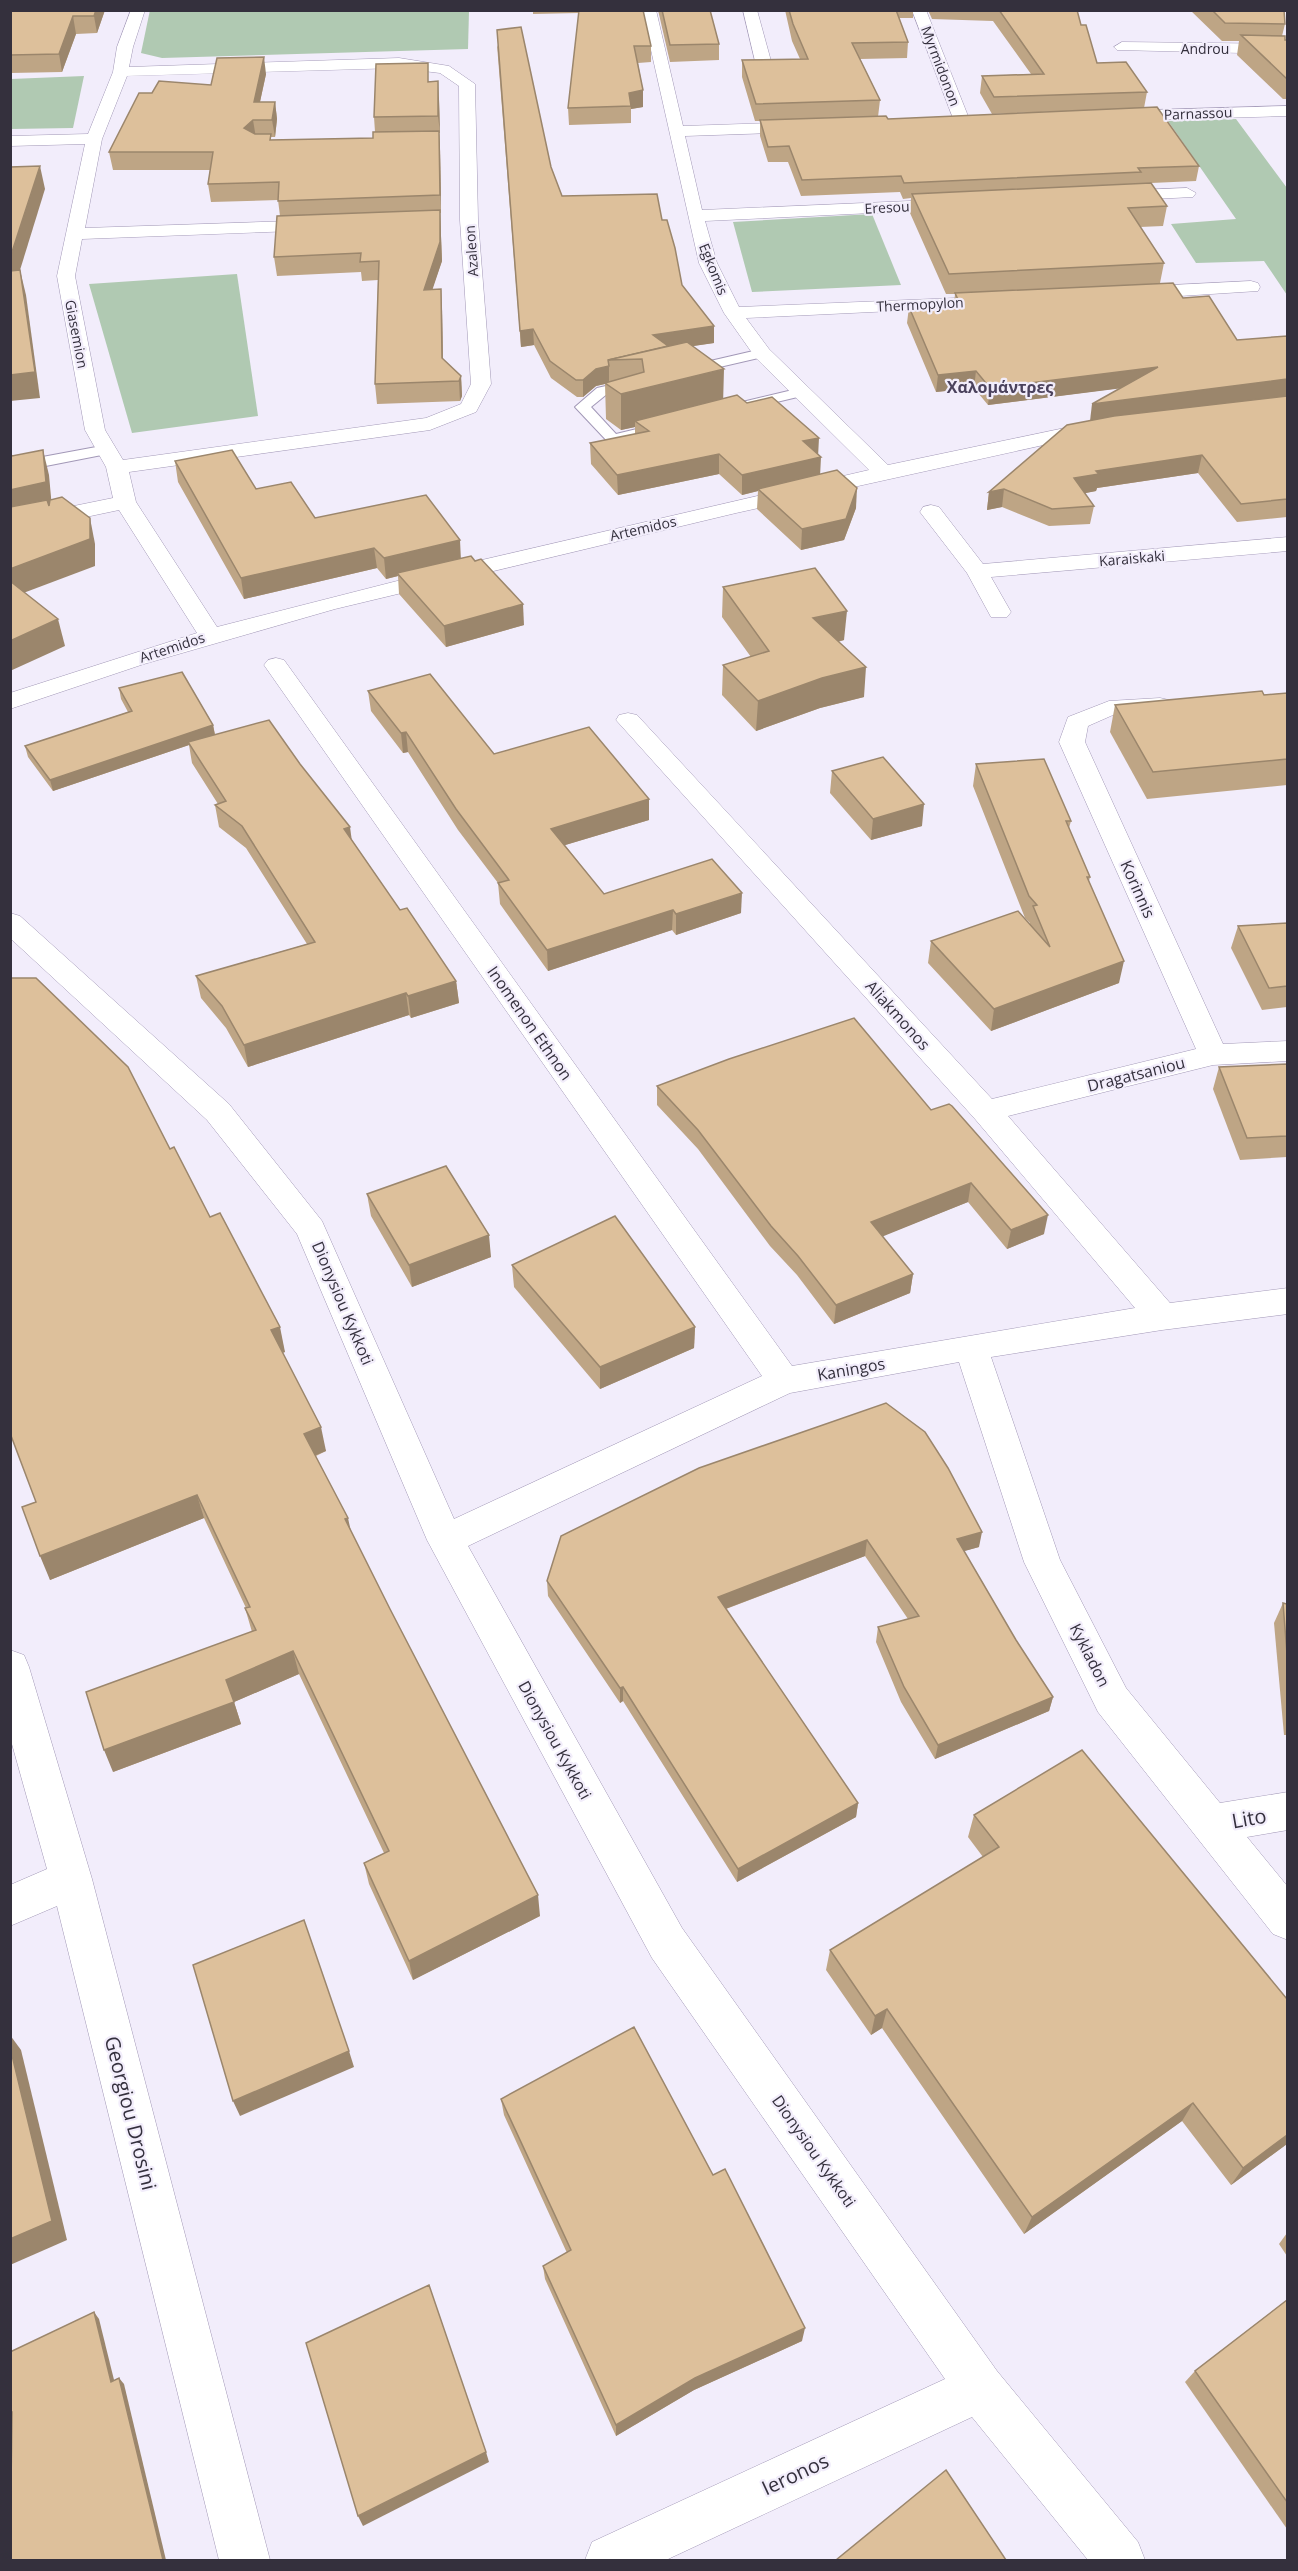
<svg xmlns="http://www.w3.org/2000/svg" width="1298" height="2571" font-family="'Open Sans',sans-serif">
  <rect width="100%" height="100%" fill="#f2edfb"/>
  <!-- green -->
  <g fill="#b0c9b2">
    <polygon points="150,10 469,11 468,49 162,58 141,53"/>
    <polygon points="84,76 73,128 11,129 11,79"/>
    <polygon points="1236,119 1287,188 1287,295 1264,261 1196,263 1171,224 1236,219 1168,121"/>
    <polygon points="872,214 901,285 752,292 733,222"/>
    <polygon points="237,274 258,416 132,433 89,284"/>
  </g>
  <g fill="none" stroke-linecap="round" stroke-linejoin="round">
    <defs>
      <g id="lane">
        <polygon points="762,349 767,350 767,356 685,375 678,371 680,368"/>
        <polygon points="637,379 644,383 642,386 607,394 591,407 616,434 666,422 673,426 666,430 613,444 608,442 575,407 597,388"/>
        <polygon points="801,388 806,389 808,392 806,395 743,410 736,406 738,403"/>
        <polygon points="107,445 115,450 112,453 10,473 10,463"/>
      </g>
      <g id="street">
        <path d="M131 10H145L133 47 129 67 399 58 449 66 475 84 478 220 491 384 476 412 430 430 129 472 136 502 217 627 456 566 869 470 755 357 724 313 699 263 642 10H656L683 126 804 122 812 127 804 132 685 136 702 210 956 199 965 204 956 209 705 221 717 263 739 307 1005 296 1007 300 998 306 746 318 769 349 888 465 1098 421 1105 423 1108 427 1105 431 1098 433 736 513 335 609 144 664 10 709V693L197 633 119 510 10 533V519L113 498 106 467 85 430 57 276 85 144 10 146V136L88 134 113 72 117 47ZM399 68 440 73 459 86 460 220 471 384 461 404 426 418 123 460 105 430 75 276 82 239 320 230 329 225 320 220 85 228 102 139 127 76Z"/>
        <polygon points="743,10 757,10 771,61 768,64 758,64 755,61"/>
        <polygon points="912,10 926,10 970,121 968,124 956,124 954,121"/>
        <polygon points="1122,42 1288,44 1288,54 1117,50 1114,47"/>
        <polygon points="1288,106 1288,116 1116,121 1108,116 1116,111"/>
        <polygon points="1187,188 1196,193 1193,197 1113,201 1104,196 1113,191"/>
        <polygon points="1251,281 1258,283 1260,287 1258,291 1133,299 1124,293 1133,287"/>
        <polygon points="931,505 939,507 983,564 1288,537 1288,551 991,577 1011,612 1007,617 991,617 967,573 920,512 923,507"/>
        <polygon points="276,658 284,660 792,1366 1135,1308 975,1119 616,720 619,715 628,713 637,715 992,1099 1196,1049 1059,742 1068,717 1109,701 1160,698 1169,700 1172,705 1169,710 1113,715 1088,726 1085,742 1223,1044 1288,1041 1288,1061 1213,1065 1008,1116 1170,1303 1288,1288 1288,1314 1162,1330 991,1357 1060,1560 1126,1688 1220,1803 1288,1792 1288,1830 1247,1837 1288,1887 1288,1940 1273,1934 1098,1712 1024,1562 959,1362 790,1393 468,1546 682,1928 997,2371 1138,2542 1145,2560 1088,2560 972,2417 666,2560 585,2560 592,2542 945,2379 652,1958 427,1540 297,1234 207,1120 10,938 10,913 20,916 229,1104 322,1221 454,1519 762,1376 264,665 268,660"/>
        <polygon points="10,1650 24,1655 29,1667 92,1879 270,2560 219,2560 57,1906 10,1926 10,1885 47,1869 10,1737"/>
      </g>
    </defs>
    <!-- lane casing -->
    <use href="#lane" stroke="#a298b7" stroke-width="2"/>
    <!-- street casing -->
    <use href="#street" stroke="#a298b7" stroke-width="1"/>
    <!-- lane -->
    <use href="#lane" fill="#fff" fill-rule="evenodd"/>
    <!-- street -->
    <use href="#street" fill="#fff" fill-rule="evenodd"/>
  </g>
  <!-- wall -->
  <g fill="#bea585">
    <polygon points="10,10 105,10 97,33 76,34 62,72 10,73"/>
    <polygon points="533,10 643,10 651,46 651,62 638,63 643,90 643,107 631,109 631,123 569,125 568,108 579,13 533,14"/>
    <polygon points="658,10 710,10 719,44 719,60 670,62"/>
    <polygon points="785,10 913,10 913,18 899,18 908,42 907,58 860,59 880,100 878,117 888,119 1066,111 992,114 980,93 982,76 1031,74 993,21 932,19 928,10 1077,10 1081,25 1097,63 1147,92 1144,108 1199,166 1196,181 1151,183 1167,206 1163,226 1140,227 1164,263 1160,283 1183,298 1237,340 1287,336 1287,517 1237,522 1198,473 1097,488 1096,491 1085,493 1094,506 1090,524 1049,526 1002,507 987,510 989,492 1090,421 1120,388 988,405 974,388 936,392 907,323 909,307 954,304 955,294 946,294 910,213 911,198 903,199 900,192 801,196 788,162 768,162 760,136 760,121 755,121 742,77 742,60 800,59 792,41"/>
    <polygon points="1190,10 1284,10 1285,24 1282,36 1285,40 1287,40 1287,99 1283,99 1237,55 1239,41 1222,41"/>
    <polygon points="497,45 551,167 562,196 662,220 682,285 714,326 714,343 692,346 723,399 818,454 820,474 856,508 844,540 801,550 757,509 758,491 742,495 719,474 618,495 591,464 590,443 635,434 635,427 621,430 606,419 605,384 596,386 583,397 577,397 551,378 534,345 521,347"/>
    <polygon points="266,74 260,102 275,102 277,119 275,137 271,137 271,140 373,138 375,132 374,117 429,81 439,99 440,133 439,133 440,149 441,213 440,213 442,261 432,289 442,308 443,359 461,376 462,396 460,401 377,404 375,384 378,280 362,281 361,272 277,276 274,257 280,216 278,200 211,202 208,184 210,170 113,170 109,152 211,85"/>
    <polygon points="175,461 256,489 315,518 461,558 524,625 446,647 399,594 398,576 386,579 377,568 244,599 178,482"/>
    <polygon points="723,587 844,640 838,642 864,697 820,708 756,731 722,695 723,665 751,657 722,617"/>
    <polygon points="119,688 213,725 215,734 352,840 400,910 456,981 459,1003 411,1018 409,1015 248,1067 226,1028 201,998 196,976 307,944 246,848 219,827 215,805 218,804 192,763 189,745 53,791 28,757 25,746 128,712 121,699"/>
    <polygon points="368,691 494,754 649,820 565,845 604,894 741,913 676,935 672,930 548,971 500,904 498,883 458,830 408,752 403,753 371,711"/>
    <polygon points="1287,693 1287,785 1147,799 1110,732 1115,705"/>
    <polygon points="976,764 1071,821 1069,828 1090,877 1089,881 1119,983 991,1031 928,963 931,941 1030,924 1030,923 1025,918 973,786"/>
    <polygon points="832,771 922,826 871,840 830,793"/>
    <polygon points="1287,923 1287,1007 1262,1010 1231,948 1238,926"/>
    <polygon points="1287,1064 1287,1157 1240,1160 1213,1089 1219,1067"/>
    <polygon points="657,1086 931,1110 1044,1234 1007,1249 968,1202 882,1236 913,1274 910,1293 834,1324 797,1275 770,1246 698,1149 657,1105"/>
    <polygon points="170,1149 210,1217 285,1352 282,1353 326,1451 316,1456 351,1532 540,1916 413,1980 369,1884 364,1863 384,1853 299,1674 234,1702 241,1724 113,1772 252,1632 245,1608 246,1608 204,1518 50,1580 36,1502"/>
    <polygon points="367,1194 491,1257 412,1287 371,1216"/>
    <polygon points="512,1265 695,1327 694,1348 600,1389 514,1287"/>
    <polygon points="699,1468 979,1547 964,1551 1016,1640 1053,1697 1049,1711 935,1759 901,1702 876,1642 878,1627 908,1619 865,1556 726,1609 858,1803 856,1817 737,1882 623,1701 620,1703 548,1596 547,1581"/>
    <polygon points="1283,1603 1287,1604 1287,1735 1284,1735 1274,1623"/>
    <polygon points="974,1815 1287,2144 1231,2185 1182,2121 1024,2234 882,2028 871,2035 826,1970 830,1950 983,1857 968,1837"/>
    <polygon points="501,2099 802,2341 694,2390 616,2436 545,2279 543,2266 567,2253 504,2115"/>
    <polygon points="1287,2233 1287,2256 1279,2244"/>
    <polygon points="1287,2300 1287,2529 1185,2382 1195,2371"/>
  </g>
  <!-- shaded-wall -->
  <g fill="#9b866c">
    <polygon points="96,10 105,10 97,33 94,16"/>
    <polygon points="73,16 76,34 62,72 59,54"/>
    <polygon points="264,57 266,74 256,120 254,102"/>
    <polygon points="438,81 439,99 440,133 438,116"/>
    <polygon points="643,90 643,107 631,109 629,93"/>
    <polygon points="275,102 277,119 275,137 272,120"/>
    <polygon points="253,120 256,138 244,128"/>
    <polygon points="439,131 440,149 441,213 440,195"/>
    <polygon points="40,166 45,189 12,296 10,291 10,258"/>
    <polygon points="440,210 442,261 426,309 424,290"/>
    <polygon points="20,270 26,295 40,398 10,401 10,375"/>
    <polygon points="441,289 442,308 443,377 442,358"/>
    <polygon points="714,326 714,343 653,352 653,335"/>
    <polygon points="533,329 534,345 521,347 520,331"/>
    <polygon points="609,366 609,383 596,386 583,397 583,380 596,369"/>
    <polygon points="1158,367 1155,384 988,405 990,388"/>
    <polygon points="724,369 723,405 635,421 635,427 621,430 621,394"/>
    <polygon points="976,371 974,388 936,392 938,375"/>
    <polygon points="461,376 462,396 460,401 459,381"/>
    <polygon points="1287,379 1287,396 1090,421 1092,404"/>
    <polygon points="819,438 818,457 821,457 820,477 758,489 758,491 742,495 742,475 803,441"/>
    <polygon points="43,450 49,475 52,508 10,517 10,490"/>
    <polygon points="719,454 719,474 618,495 617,475"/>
    <polygon points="1202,455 1198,473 1097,488 1096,491 1071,496 1074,478 1096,471"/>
    <polygon points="857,488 856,508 844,540 801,550 802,529"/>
    <polygon points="1004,489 1002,507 987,510 989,492"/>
    <polygon points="90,518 95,544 95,566 10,598 10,569"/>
    <polygon points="460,540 461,561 397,573 398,576 386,579 384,558"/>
    <polygon points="374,548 377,568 244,599 241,578"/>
    <polygon points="523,604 524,625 446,647 444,626"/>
    <polygon points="847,611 844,640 811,648 813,618"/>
    <polygon points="58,619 65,646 10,671 10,641"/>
    <polygon points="866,667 864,697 820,708 756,731 758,701 822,678"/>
    <polygon points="213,725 215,736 188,742 189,745 53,791 50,780"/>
    <polygon points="406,732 408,752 403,753 401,733"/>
    <polygon points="649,799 649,820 552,849 551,829"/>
    <polygon points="924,804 922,826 871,840 873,819"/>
    <polygon points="350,827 353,849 344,829"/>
    <polygon points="742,893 741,913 676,935 676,914"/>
    <polygon points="673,910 672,930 548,971 547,950"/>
    <polygon points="1124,961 1119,983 991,1031 994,1009"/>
    <polygon points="456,981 459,1003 411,1018 408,996"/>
    <polygon points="406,993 409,1015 248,1067 244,1045"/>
    <polygon points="971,1183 968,1202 869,1242 871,1222"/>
    <polygon points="1048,1215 1044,1234 1007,1249 1011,1230"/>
    <polygon points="489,1235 491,1257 412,1287 409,1265"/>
    <polygon points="913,1274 910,1293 834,1324 836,1305"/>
    <polygon points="280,1327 285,1352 276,1355 271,1330"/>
    <polygon points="695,1327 694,1348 600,1389 600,1367"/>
    <polygon points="321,1427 326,1451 309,1458 304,1434"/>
    <polygon points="197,1495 204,1518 50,1580 40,1556"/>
    <polygon points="348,1518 353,1541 345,1519"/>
    <polygon points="982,1532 979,1547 954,1554 957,1539"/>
    <polygon points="867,1540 865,1556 717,1612 718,1597"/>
    <polygon points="293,1651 299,1674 234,1702 241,1724 113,1772 104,1750 226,1680"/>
    <polygon points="623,1687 623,1701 620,1703 620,1688"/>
    <polygon points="1053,1697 1049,1711 935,1759 938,1745"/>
    <polygon points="858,1803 856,1817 737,1882 738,1869"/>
    <polygon points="538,1895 540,1916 413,1980 409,1961"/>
    <polygon points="887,2009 882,2028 871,2035 875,2016"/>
    <polygon points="10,2035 21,2050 67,2240 10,2265"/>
    <polygon points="349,2051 354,2067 240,2116 233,2101"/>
    <polygon points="1193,2103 1182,2121 1024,2234 1032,2217"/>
    <polygon points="1287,2135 1287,2144 1231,2185 1243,2168"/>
    <polygon points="94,2312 99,2319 116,2388 111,2382"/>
    <polygon points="805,2328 802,2341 694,2390 616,2436 616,2425 695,2378"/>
    <polygon points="119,2378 124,2384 166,2560 163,2560"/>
    <polygon points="486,2452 489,2462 363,2526 358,2516"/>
  </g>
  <!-- building -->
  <g fill="#ddc09b" stroke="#9b866c" stroke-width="1.5">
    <polygon points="10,10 96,10 94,16 73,16 59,54 10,55"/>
    <polygon points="579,10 643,10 651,46 634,46 643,90 629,93 631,106 568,108"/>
    <polygon points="662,10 710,10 719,44 670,45"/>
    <polygon points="789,10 896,10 908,42 852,43 880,100 756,104 742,60 808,59 793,24"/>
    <polygon points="999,10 1077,10 1081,25 1086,25 1097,63 1126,62 1147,92 994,97 982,76 1044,74"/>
    <polygon points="1212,10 1284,10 1285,24 1225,23"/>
    <polygon points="521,27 551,167 562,196 657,194 662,220 667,220 675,248 682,285 714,326 653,335 668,346 608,360 609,366 596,369 583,380 576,380 550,361 533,329 520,331 497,30"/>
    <polygon points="1241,35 1285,36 1285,40 1287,40 1287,79"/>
    <polygon points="264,57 254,102 275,102 272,120 253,120 244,128 255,134 271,134 270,140 373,138 373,132 439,131 440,195 278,201 279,182 208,184 213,152 109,152 139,93 152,93 159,81 211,85 217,58"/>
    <polygon points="428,63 428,82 438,81 438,116 374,117 376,64"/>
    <polygon points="1157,107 1199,166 1138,168 1141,172 904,183 901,176 802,180 789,146 768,147 760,120 886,116 888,119"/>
    <polygon points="40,166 10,258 10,167"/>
    <polygon points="1151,183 1167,206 1128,208 1164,263 949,274 912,194"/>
    <polygon points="440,210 440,242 424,290 441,289 442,358 461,376 459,381 375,384 379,261 360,262 361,253 274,257 277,216"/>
    <polygon points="20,270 35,372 10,375 10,271"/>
    <polygon points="1173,283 1183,298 1209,296 1237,340 1287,336 1287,379 1092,404 1158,367 990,388 976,371 938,375 909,307 960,304 955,293"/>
    <polygon points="687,342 724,369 621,394 605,383 644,372 642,359 608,360"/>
    <polygon points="737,395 747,403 772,397 819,438 803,441 821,457 742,475 719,454 617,475 590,443 649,431 635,421"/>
    <polygon points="1287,396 1287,499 1241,504 1202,455 1096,471 1099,474 1074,478 1094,506 1052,509 1004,489 989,492 1067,425 1114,416"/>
    <polygon points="43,450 46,482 10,490 10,453 12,456"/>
    <polygon points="232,450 256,489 291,482 315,518 426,495 460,540 384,558 374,548 241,578 175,461"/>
    <polygon points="837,470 857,488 846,519 802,529 758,489"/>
    <polygon points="62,497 90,518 90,539 10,569 10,507 47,500 49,506 50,500"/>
    <polygon points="471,556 475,561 481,559 523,604 444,626 397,573"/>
    <polygon points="815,568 847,611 813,618 866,667 822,678 758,701 723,665 769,651 723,587"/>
    <polygon points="10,581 58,619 10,641"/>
    <polygon points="182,672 213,725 50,780 25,746 132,711 119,688"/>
    <polygon points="430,674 494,754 589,727 649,799 551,829 604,894 712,859 742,893 676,914 673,910 547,950 498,883 509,880 456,809 406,732 401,733 368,691"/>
    <polygon points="1262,691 1264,695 1287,693 1287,759 1153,772 1115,705"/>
    <polygon points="269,720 300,764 350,827 344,829 400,910 407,908 456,981 408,996 406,993 244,1045 222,1006 196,976 315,942 242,826 215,805 226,801 188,742"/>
    <polygon points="883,757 924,804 873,819 832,771"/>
    <polygon points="1044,759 1071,821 1066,821 1090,877 1087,877 1124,961 994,1009 931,941 1018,911 1050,947 1033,906 1037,905 1029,896 976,764"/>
    <polygon points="1287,923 1287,986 1269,988 1238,926"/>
    <polygon points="10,978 36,978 128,1067 170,1149 174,1147 210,1217 220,1213 280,1327 271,1330 321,1427 304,1434 348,1518 345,1519 390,1609 538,1895 409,1961 364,1863 389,1851 293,1651 226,1680 234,1702 104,1750 86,1692 256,1630 245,1608 250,1607 197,1495 40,1556 22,1507 36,1502 10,1433"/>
    <polygon points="854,1018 931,1110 949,1104 952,1106 1048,1215 1011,1230 971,1183 871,1222 913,1274 836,1305 798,1256 771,1226 698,1130 657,1086 729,1059"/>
    <polygon points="1287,1064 1287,1136 1247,1138 1219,1067"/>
    <polygon points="446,1166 489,1235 409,1265 367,1194"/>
    <polygon points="615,1216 695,1327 600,1367 512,1265"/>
    <polygon points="886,1403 925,1432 948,1468 982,1532 957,1539 1016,1640 1053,1697 938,1745 904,1687 878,1627 919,1616 867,1540 718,1597 858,1803 738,1869 623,1687 620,1688 547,1581 561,1536 699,1468"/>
    <polygon points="1283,1603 1287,1604 1287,1654"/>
    <polygon points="1082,1750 1287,1999 1287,2135 1243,2168 1193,2103 1032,2217 887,2009 875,2016 830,1950 999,1847 974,1815"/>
    <polygon points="304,1920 349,2051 233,2101 193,1965"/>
    <polygon points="634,2027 713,2175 725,2169 805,2328 695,2378 616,2425 543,2266 571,2250 501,2099"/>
    <polygon points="10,2047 52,2221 10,2239"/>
    <polygon points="429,2285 486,2452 358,2516 306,2343"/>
    <polygon points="1287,2300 1287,2502 1195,2371"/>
    <polygon points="94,2312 111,2382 119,2378 163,2560 10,2560 12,2412 10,2412 10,2352"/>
    <polygon points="946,2470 1006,2560 836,2560"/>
  </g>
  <g text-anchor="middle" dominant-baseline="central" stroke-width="4.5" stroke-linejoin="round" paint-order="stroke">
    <!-- far-street labels -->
    <g font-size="14" fill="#34303d" stroke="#f2edfb">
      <text x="1205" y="48">Androu</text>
      <text transform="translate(941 66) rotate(69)">Myrmidonon</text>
      <text transform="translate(1198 113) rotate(-2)">Parnassou</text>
      <text transform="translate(887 207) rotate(-3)">Eresou</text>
      <text transform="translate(471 251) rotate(-94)">Azaleon</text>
      <text transform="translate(714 269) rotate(68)">Egkomis</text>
      <text transform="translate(920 304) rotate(-3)">Thermopylon</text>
      <text transform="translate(77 334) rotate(79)">Giasemion</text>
      <text transform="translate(643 528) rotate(-13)">Artemidos</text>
      <text transform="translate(1132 558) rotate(-5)">Karaiskaki</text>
      <text transform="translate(172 647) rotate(-18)">Artemidos</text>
    </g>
    <!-- far-quarter labels -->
    <g font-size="16" font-weight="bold" fill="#4b425d" stroke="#f2edfb">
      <text x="1000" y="387">Χαλομάντρες</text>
    </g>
    <!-- street labels -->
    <g font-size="16" fill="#34303d" stroke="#f2edfb">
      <text transform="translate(1138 889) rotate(66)">Korinnis</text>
      <text transform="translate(898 1015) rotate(48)">Aliakmonos</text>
      <text transform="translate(530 1023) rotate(55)">Inomenon Ethnon</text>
      <text transform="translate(1136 1074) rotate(-14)">Dragatsaniou</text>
      <text transform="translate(343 1303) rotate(67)">Dionysiou Kykkoti</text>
      <text transform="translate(851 1369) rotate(-10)">Kaningos</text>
      <text transform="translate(1090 1655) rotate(63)">Kykladon</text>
      <text transform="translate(555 1740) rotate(61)">Dionysiou Kykkoti</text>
      <text transform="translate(814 2151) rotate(55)">Dionysiou Kykkoti</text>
    </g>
    <!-- near-street labels -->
    <g font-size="20" fill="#34303d" stroke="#f2edfb">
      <text transform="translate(1249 1818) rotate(-10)">Lito</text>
      <text transform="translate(131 2113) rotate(76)">Georgiou Drosini</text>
      <text transform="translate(795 2474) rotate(-25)">Ieronos</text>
    </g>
  </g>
  <!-- border -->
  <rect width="1298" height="2571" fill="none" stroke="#34303d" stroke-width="24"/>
</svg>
